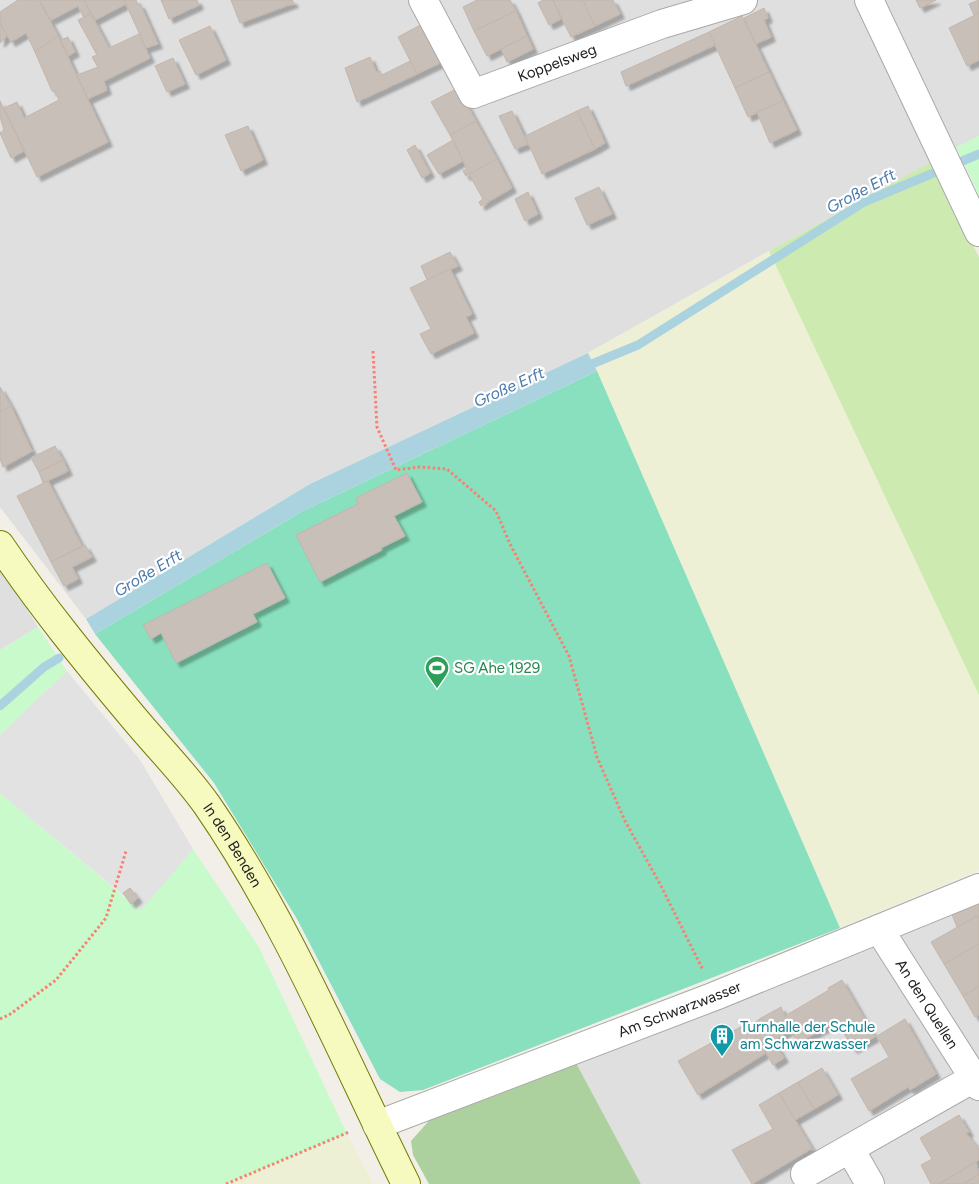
<svg xmlns="http://www.w3.org/2000/svg" width="979" height="1184" font-family="Figtree,sans-serif">
  <defs>
    <filter id="shadow"><feDropShadow dx="4.5" dy="4.5" stdDeviation="1" flood-color="#0004"/></filter>
  </defs>
  <rect width="100%" height="100%" fill="#f2efe9"/>
  <!-- residential -->
  <g fill="#e0dfdf">
    <polygon points="0,0 979,0 979,136 769,251 588,353 310,484 86,619 0,507"/>
    <polygon points="0,566 38,627 0,650"/>
    <polygon points="979,898 979,1184 641,1184 576,1063"/>
  </g>
  <!-- farmland -->
  <g fill="#eef0d5">
    <polygon points="769,251 979,695 979,870 840,928 588,353"/>
    <polygon points="347,1134 373,1184 226,1184"/>
  </g>
  <!-- grass -->
  <polygon fill="#cdebb0" points="931,162 979,257 979,695 769,251"/>
  <!-- forest -->
  <polygon fill="#add19e" points="576,1063 641,1184 429,1184 413,1155 411,1141 435,1114"/>
  <!-- park -->
  <g fill="#c8facc">
    <polygon points="979,136 979,195 956,147"/>
    <polygon points="38,627 67,671 0,735 0,650"/>
    <polygon points="0,793 140,910 193,849 259,947 347,1134 226,1184 0,1184"/>
  </g>
  <!-- pitch -->
  <polygon fill="#88e0be" points="597,371 840,928 423,1090 400,1092 380,1079 297,919 214,783 95,634 303,511"/>
  <!-- parking -->
  <polygon fill="#e2e2e2" points="67,671 140,760 193,849 141,910 0,793 0,735"/>
  <!-- water -->
  <polygon fill="#aad3df" points="588,353 597,371 303,511 95,634 86,619 310,484"/>
  <g fill="none" stroke-linecap="round" stroke-linejoin="round">
    <!-- stream -->
    <g stroke="#aad3df" stroke-width="9">
      <polyline points="582,368 638,345 864,202 979,154"/>
      <polyline points="0,706 44,667 59,658"/>
    </g>
  </g>
  <!-- building -->
  <g fill="#c7bfb8" stroke="#c4b6ab" filter="url(#shadow)">
    <polygon points="18,0 39,0 58,36 35,52 26,33 11,42 0,23 0,12"/>
    <polygon points="39,0 84,0 91,14 84,18 78,6 51,20"/>
    <polygon points="84,0 124,0 126,4 95,20"/>
    <polygon points="124,0 136,0 138,5 140,4 158,44 146,48"/>
    <polygon points="161,0 197,0 199,5 169,19"/>
    <polygon points="231,0 292,0 294,3 240,23"/>
    <polygon points="477,0 510,0 516,11 474,31 463,7"/>
    <polygon points="543,0 553,0 561,19 549,25 538,3"/>
    <polygon points="553,0 583,0 595,26 571,37"/>
    <polygon points="583,0 613,0 620,14 595,26"/>
    <polygon points="916,0 936,0 920,8"/>
    <polygon points="979,0 979,13 974,15 969,4"/>
    <polygon points="764,8 768,18 764,20 771,37 756,44 744,18"/>
    <polygon points="516,11 527,36 487,56 474,31"/>
    <polygon points="979,13 979,60 967,66 949,28"/>
    <polygon points="91,14 109,48 139,34 150,58 104,81 107,90 88,99 77,75 98,67 92,57 97,55 78,20"/>
    <polygon points="742,16 769,72 735,88 709,32"/>
    <polygon points="0,23 7,36 0,43"/>
    <polygon points="424,23 444,61 417,74 398,37"/>
    <polygon points="210,26 226,60 196,75 179,40"/>
    <polygon points="709,32 715,45 626,86 621,72"/>
    <polygon points="58,36 108,142 37,177 4,108 17,102 24,118 59,100 55,91 52,91 35,52"/>
    <polygon points="527,36 533,49 507,62 501,49"/>
    <polygon points="68,37 75,52 68,56 61,40"/>
    <polygon points="370,57 376,72 380,71 382,75 410,61 417,74 357,102 345,68"/>
    <polygon points="173,58 185,84 167,92 155,66"/>
    <polygon points="769,72 783,101 748,117 735,88"/>
    <polygon points="458,88 476,121 450,135 431,102"/>
    <polygon points="0,101 24,151 11,158 0,133 4,130 0,117"/>
    <polygon points="783,101 797,130 770,143 757,112"/>
    <polygon points="588,106 605,143 595,149 577,111"/>
    <polygon points="512,111 528,144 515,149 499,116"/>
    <polygon points="577,111 595,149 542,174 525,136"/>
    <polygon points="476,121 497,159 466,176 463,171 467,169 450,135"/>
    <polygon points="248,126 263,160 241,171 225,135"/>
    <polygon points="453,140 463,161 439,174 427,155"/>
    <polygon points="415,145 430,173 422,178 407,150"/>
    <polygon points="497,159 512,188 481,206 479,202 483,199 469,174"/>
    <polygon points="599,187 612,214 587,225 575,198"/>
    <polygon points="528,192 538,214 525,221 515,199"/>
    <polygon points="450,252 458,266 427,280 421,266"/>
    <polygon points="450,269 472,314 466,317 474,333 431,354 420,334 431,329 410,288"/>
    <polygon points="0,387 11,406 0,412"/>
    <polygon points="11,406 32,451 34,450 3,467 0,459 0,412"/>
    <polygon points="55,446 63,460 39,472 31,458"/>
    <polygon points="63,460 68,471 43,483 39,472"/>
    <polygon points="407,473 422,502 394,516 405,536 381,548 382,550 320,582 296,535 358,504 356,498"/>
    <polygon points="48,481 82,546 51,562 17,496"/>
    <polygon points="85,545 92,557 72,567 78,579 64,586 51,562"/>
    <polygon points="267,563 285,598 253,614 257,622 176,663 161,633 151,639 143,625"/>
    <polygon points="130,888 138,898 131,904 123,893"/>
    <polygon points="979,902 979,917 977,916 957,927 951,912"/>
    <polygon points="977,916 979,919 979,944 944,964 931,942"/>
    <polygon points="979,944 979,986 963,996 944,964"/>
    <polygon points="842,980 875,1037 853,1049 837,1021 798,1043 783,1017 829,990 828,988"/>
    <polygon points="979,986 979,1015 975,1017 963,996"/>
    <polygon points="781,1007 790,1030 774,1040 761,1018"/>
    <polygon points="761,1018 784,1058 773,1065 750,1026"/>
    <polygon points="905,1019 936,1074 910,1090 908,1087 869,1111 851,1079 889,1057 877,1036"/>
    <polygon points="748,1023 766,1053 698,1095 678,1061"/>
    <polygon points="822,1068 838,1095 814,1109 798,1082"/>
    <polygon points="798,1082 814,1109 795,1120 779,1093"/>
    <polygon points="779,1093 813,1150 811,1149 752,1184 732,1150 773,1129 759,1105"/>
    <polygon points="959,1115 969,1132 966,1133 979,1149 979,1160 939,1184 931,1184 921,1165 932,1159 920,1138"/>
    <polygon points="976,1162 979,1174 963,1184 939,1184"/>
    <polygon points="979,1174 979,1184 963,1184"/>
  </g>
  <g fill="none" stroke-linecap="round" stroke-linejoin="round">
    <defs>
      <g id="street">
        <path id="s1" d="M423 0 473 94 662 24 743 0"/>
        <polyline points="869,0 979,232"/>
        <path id="s2" d="M879 929 979 1086"/>
        <path id="s3" d="M377 1125 715 996 979 888"/>
        <polyline points="850,1149 870,1184"/>
        <polyline points="805,1174 974,1078"/>
      </g>
      <g id="secondary">
        <path id="s4" d="M0 545C41 606 86 661 133 717 157 746 185 774 207 805 288 923 343 1057 406 1184"/>
      </g>
    </defs>
    <!-- street casing -->
    <use href="#street" stroke="#a9a9a9" stroke-width="30"/>
    <!-- secondary casing -->
    <use href="#secondary" stroke="#707d05" stroke-width="30"/>
    <!-- path -->
    <g stroke="#fa8072" stroke-width="3" stroke-dasharray="2.5 2.5" stroke-linecap="butt">
      <polyline points="373,351 377,427 396,470 419,467 447,469 496,511 510,544 569,656 597,757 625,821 660,884 703,970"/>
      <polyline points="0,1019 9,1015 56,980 106,918 126,851"/>
      <polyline points="226,1184 349,1132"/>
    </g>
    <!-- street -->
    <use href="#street" stroke="#fff" stroke-width="28"/>
    <!-- secondary -->
    <use href="#secondary" stroke="#f7fabf" stroke-width="28"/>
  </g>
  <!-- icons -->
  <defs>
    <symbol id="stadium-pin" viewBox="-11 -11 22 30"><path d="M0 17L-7.5 6A9.5 9.5 0 1 1 7.5 6Z" fill="#2e9e5b" stroke="#fff"/><path d="M0-5a6.5 5 0 1 0 0 10a6.5 5 0 1 0 0-10ZM-3.5-1.8h7v3.6h-7Z" fill="#fff"/></symbol>
    <symbol id="building-pin" viewBox="-11 -11 22 30"><path d="M0 17L-7.5 6A9.5 9.5 0 1 1 7.5 6Z" fill="#0f9aa8" stroke="#fff"/><path d="M-4-6H4V6H1V3H-1V6H-4ZM-2.5-4.3h1.7v1.8h-1.7ZM.8-4.3h1.7v1.8H.8ZM-2.5-1h1.7V.8h-1.7ZM.8-1h1.7V.8H.8Z" fill="#fff"/></symbol>
  </defs>
  <g fill-rule="evenodd">
    <use href="#stadium-pin" x="423" y="654" width="28" height="38"/>
    <use href="#building-pin" x="708" y="1022" width="28" height="38"/>
  </g>
  <g text-anchor="middle" dominant-baseline="central" stroke-width="4.5" stroke-linejoin="round" paint-order="stroke">
    <!-- street labels -->
    <g font-size="15" fill="#222" stroke="#fff">
      <text stroke="none"><textPath href="#s1" startOffset="196">Koppelsweg</textPath></text>
      <text stroke="none"><textPath href="#s4" startOffset="380">In den Benden</textPath></text>
      <text stroke="none"><textPath href="#s2" startOffset="89">An den Quellen</textPath></text>
      <text stroke="none"><textPath href="#s3" startOffset="324">Am Schwarzwasser</textPath></text>
    </g>
    <!-- leisure labels -->
    <g font-size="15" fill="#27864d" stroke="#fff" text-anchor="start">
      <text x="454" y="668">SG Ahe 1929</text>
    </g>
    <!-- culture labels -->
    <g font-size="15" fill="#0d838f" stroke="#fff" text-anchor="start">
      <text x="740" y="1027">Turnhalle der Schule<tspan x="740" dy="17">am Schwarzwasser</tspan></text>
    </g>
    <!-- water labels -->
    <g font-size="16" font-style="italic" fill="#4a7aab" stroke="#fff">
      <text transform="translate(861 191) rotate(-28)">Große Erft</text>
      <text transform="translate(509 387) rotate(-24)">Große Erft</text>
      <text transform="translate(148 573) rotate(-31)">Große Erft</text>
    </g>
  </g>
</svg>
